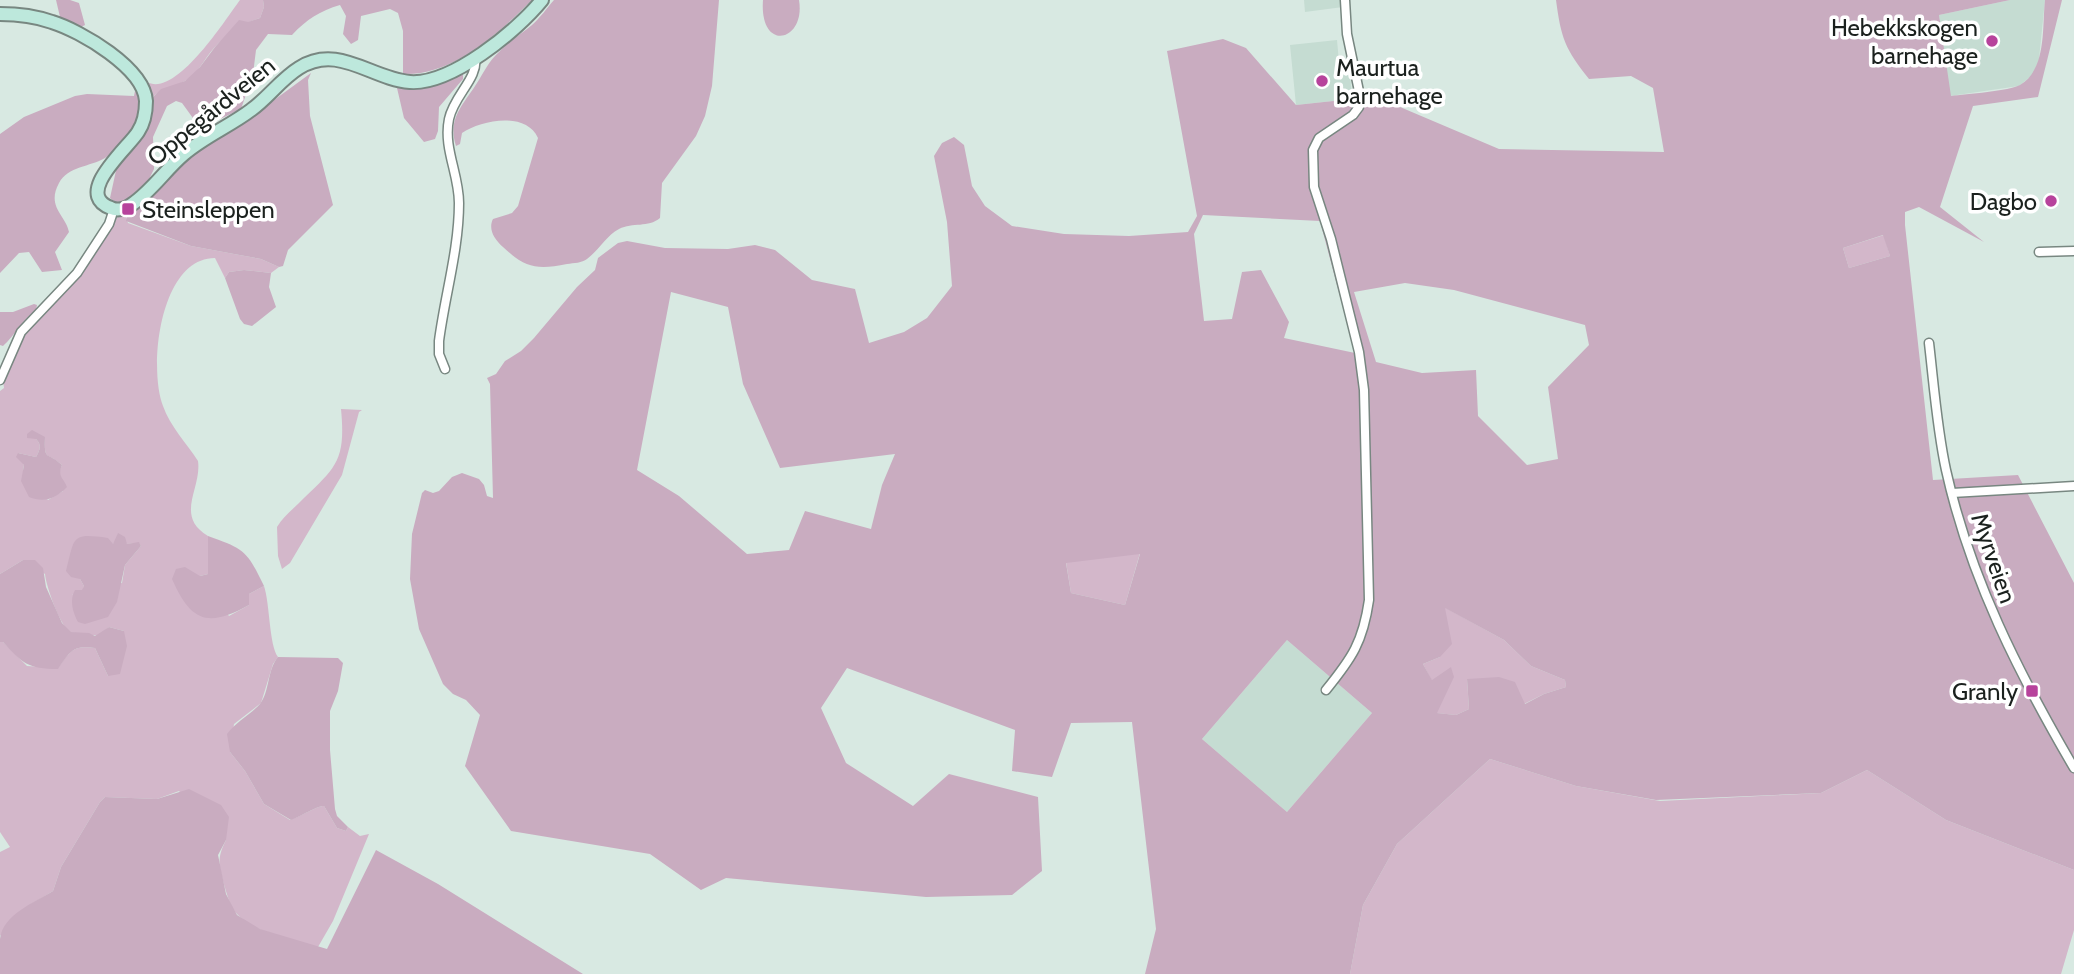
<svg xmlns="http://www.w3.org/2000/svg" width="2074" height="974" font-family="Cabin,sans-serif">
  <rect width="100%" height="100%" fill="#d8e9e2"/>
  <!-- built -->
  <g fill="#c5dcd2">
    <polygon points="1304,0 1342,0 1343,7 1305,12"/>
    <polygon points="2010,0 2045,0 2039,59 2035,73 2019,86 1950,96 1939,15"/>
    <polygon points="1337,40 1339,62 1349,61 1352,99 1296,105 1290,45"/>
    <polygon points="1287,640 1372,713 1287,812 1202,739"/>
  </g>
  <!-- green -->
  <g fill="#d3b7ca" fill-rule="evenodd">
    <path d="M240 0H263L264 7 260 18C244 23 225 35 214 48 204 59 198 74 185 81 172 88 161 87 151 99L147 82C176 98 225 20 240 0Z"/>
    <path d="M125 214 128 223 191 246 261 259 279 267 271 273 244 270 229 272 225 278 215 258C160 258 148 367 163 406 170 426 187 444 198 461 202 488 174 516 208 536V574L200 576 229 616 249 605V594L264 586C270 604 269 645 278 657L273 664 261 703 234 724 230 752 245 771 264 804 290 820C300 817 316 806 324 806L337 828 346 831 348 827 360 836 369 834 333 921 318 947C293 939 257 934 238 915 230 908 226 891 223 881 218 863 218 856 226 840L179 791 157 799 105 797 100 802 61 867 53 891C26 908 19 908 0 936V852L10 847 0 832V642H3L27 666 58 668C70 652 72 645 95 648L108 676 124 631 109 627 98 636C94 635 74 633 70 632 60 626 46 586 45 574L23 560 0 574V391L4 388 3 380 21 337 75 281 116 218ZM45 437C44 462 47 451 62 465L59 472 63 491 48 500 23 470 24 465 18 453 36 457C40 450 42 445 36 439ZM118 534 127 544 139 543 141 546 125 565 122 583 72 595 83 590 84 586 80 579 116 541Z"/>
    <polygon points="1884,235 1890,256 1849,268 1843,248"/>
    <path d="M341 409 362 410 359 412 342 475 290 563 282 569 278 556 277 527C283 517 291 511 299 503 336 467 346 462 341 409Z"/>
    <polygon points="1140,553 1125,605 1071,593 1066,562"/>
    <polygon points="1444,607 1504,640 1531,666 1565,680 1566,687 1544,694 1524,704 1467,679 1469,709 1456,715 1436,713 1432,681 1423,664 1440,657"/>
    <polygon points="1490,759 1576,786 1660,801 1821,793 1867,770 1946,820 2074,870 2074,930 2061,974 1350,974 1363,905 1397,844"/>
  </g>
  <!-- forest -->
  <g fill="#c9acc0" fill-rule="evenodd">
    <polygon points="56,0 70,0 79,3 85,25 81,27 60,17"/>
    <path d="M263 0H532C499 33 453 76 403 74V31L398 13 390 9 361 16 358 40 351 44 343 34 346 16 340 5C320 11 307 19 292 35L268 34 256 50 253 74 241 109 212 123 198 125 182 103 176 101 167 106 153 137 154 169 148 181 125 201 117 204 110 198 117 166 139 143 148 126 151 99 161 89 185 81 200 67 215 47 239 20 248 22 260 18 264 7Z"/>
    <path d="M554 0H719L712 86 705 116 696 136 662 183 660 218C648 228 633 222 619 229 606 236 599 250 587 259 582 263 574 263 567 264 537 270 525 268 503 247 494 239 488 229 493 219L512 213 518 206 538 138C526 111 481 120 462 133L460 144 456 146C447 118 464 104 477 83 484 72 489 61 499 52 509 41 521 34 532 25 540 18 547 8 554 0Z"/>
    <path d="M763 0H799C806 42 759 53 763 0Z"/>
    <path d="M1556 0H2010L1939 15 1951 96C1966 94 2010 91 2020 85 2047 69 2042 27 2045 0H2062L2038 97 1973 106 1940 207 1984 242 1919 207 1905 212V225L1933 480 2018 475 2074 583V870L1946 820 1867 770 1821 793 1656 800 1576 786 1490 759 1397 844 1363 905 1350 974H1145L1156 929 1132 722 1071 723 1052 777 1012 771 1015 730 847 668 821 708 846 763 913 806 949 774 1038 797 1042 871 1012 895 926 897 726 878 701 890 650 854 511 831 465 766 480 715 466 700 453 694 443 684 419 629 410 579 412 534 422 493 425 490 433 493 439 491 452 477 462 473 479 479 484 485 487 496 493 498 490 384 487 378 496 374 505 361 521 351 534 338 577 287 595 270 598 258 618 243 627 241 665 248 728 249 755 245 775 250 812 280 855 289 869 343 904 332 927 318 952 286 947 222 934 156 942 143 954 137 964 145 972 186 985 206 1012 226 1064 234 1129 236 1188 232 1197 216 1167 51 1223 39 1246 48 1296 105 1352 99 1367 93 1499 149 1664 152 1653 88 1631 76 1589 79C1565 49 1561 38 1556 0ZM1203 215 1320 221 1355 353 1284 338 1289 322 1261 270 1242 272 1232 319 1204 321 1194 234ZM1883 235 1890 256 1849 268 1843 248ZM1405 283 1454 290 1585 325 1589 345 1548 387 1558 459 1527 465 1478 416 1476 370 1422 373 1376 362 1354 292ZM671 292 728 307 743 384 780 468 895 454 882 485 871 529 805 511 789 550 747 554 679 496 637 470ZM1140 554 1125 605 1071 593 1066 563ZM1445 608 1504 640 1531 666 1565 680 1566 687 1544 694 1525 704 1515 682 1499 677 1467 679 1469 709 1456 715 1437 713 1454 677 1451 667 1432 680 1423 664 1440 657 1452 644ZM1287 640 1372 713 1287 812 1202 739Z"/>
    <polygon points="311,73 308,80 310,116 333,205 288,250 283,266 279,267 261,259 191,246 126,221 127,215 139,208 158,191 199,146 251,117"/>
    <polygon points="459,74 463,75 463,79 439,107 438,131 435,139 424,142 404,118 397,88 432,86"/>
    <path d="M135 91C141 97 141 107 138 116 133 132 119 149 105 158 90 167 68 166 59 183 46 207 66 215 69 232L55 252 62 270 42 272 29 252 19 253 0 273V134L24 117 75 96 87 94 134 96Z"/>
    <polygon points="244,270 271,273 269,287 276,307 252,326 244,324 240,319 225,278 229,272"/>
    <path d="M34 304 37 305 36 310C22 320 16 334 3 346L0 345V312H13Z"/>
    <path d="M32 430 45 437C44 462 47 451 62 465 57 477 64 478 67 487 55 499 44 503 29 497L21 481 24 465 16 457 18 453 36 457C40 450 42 445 36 439L27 438V434Z"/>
    <path d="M118 533 125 537 127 544 139 542 141 546 125 565 117 602 108 617 85 624 78 622C73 613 69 600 75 590H82L84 586 80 579 71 577 66 571C75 536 71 533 108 538L113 544Z"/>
    <path d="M208 536C245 549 247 551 264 586L249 594V605C208 628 191 622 172 579L176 569 185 567 200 576 208 574Z"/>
    <path d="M23 560H35L43 568 46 587 62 623 71 632 89 633 95 636 109 627 124 631 127 646 120 674 108 676 95 648C72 645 70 652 58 669 28 669 22 663 3 642H0V574Z"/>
    <path d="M278 657 338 658 343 663 338 691 330 711V750L335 809 337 816 348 827 346 831 337 828 324 806C316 806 300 817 291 820L264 804 245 771 230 752 227 734C236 722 250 715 260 704 270 691 267 670 278 657Z"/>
    <path d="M189 789 221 805 229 817 226 840 218 855 226 894 237 915 260 929 327 949 376 850 438 884 583 974H0C0 963 0 951 0 939 3 914 34 903 53 891L61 867 100 802 105 797 157 799Z"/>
  </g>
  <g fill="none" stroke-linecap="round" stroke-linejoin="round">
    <defs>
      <g id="minor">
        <polyline points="2039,252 2074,251"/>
        <path d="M1929 343C1934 386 1937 429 1946 470 1970 578 2019 674 2074 768"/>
        <path d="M445 369 439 354V341C445 295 459 249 459 203 459 174 443 148 449 119 454 95 479 78 475 57"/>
        <polyline points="0,380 21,332 77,273 109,224 114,209"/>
        <polyline points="1952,493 2074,486"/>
        <path d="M1326 690C1352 658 1363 642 1369 600L1364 390 1359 352 1331 239 1314 187 1313 150 1319 138 1353 115 1359 107 1360 96 1347 34 1345 0"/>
      </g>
      <path id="secondary" d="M0 14C18 14 35 16 52 22 81 31 144 68 146 101 146 112 144 123 138 132 129 147 72 194 111 208 117 211 125 209 131 205 151 192 166 169 184 154 205 136 230 126 251 110 268 98 281 79 299 68 338 43 371 79 410 82 451 85 517 31 542 0"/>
    </defs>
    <!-- minor casing -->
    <use href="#minor" stroke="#788781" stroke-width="11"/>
    <!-- secondary casing -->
    <use href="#secondary" stroke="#788781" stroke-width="16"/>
    <!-- minor -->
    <use href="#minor" stroke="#fff" stroke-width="8"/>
    <!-- secondary -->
    <use href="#secondary" stroke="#bde8dc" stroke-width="12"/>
  </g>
  <!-- markers -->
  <g fill="#b7439c" stroke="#fff" stroke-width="2.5">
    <circle cx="1992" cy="41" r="7"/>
    <circle cx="1322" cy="81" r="7"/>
    <circle cx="2051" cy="201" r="7"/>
    <rect x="121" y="202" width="14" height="14" rx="3.5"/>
    <rect x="2025" y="684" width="14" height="14" rx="3.5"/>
  </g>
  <g text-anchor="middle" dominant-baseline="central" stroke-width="7" stroke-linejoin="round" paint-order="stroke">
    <!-- poi labels -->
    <g font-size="24" fill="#1b211e" stroke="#fff" text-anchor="end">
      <text x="1978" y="27">Hebekkskogen<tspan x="1978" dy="28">barnehage</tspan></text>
      <text x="1336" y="67" text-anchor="start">Maurtua<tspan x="1336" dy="28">barnehage</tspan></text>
      <text x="2037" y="201">Dagbo</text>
      <text x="142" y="209" text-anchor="start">Steinsleppen</text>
      <text x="2018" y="691">Granly</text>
    </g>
    <!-- street labels -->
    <g font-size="24" fill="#1b211e" stroke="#fff">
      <text transform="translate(211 111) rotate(-39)">Oppegårdveien</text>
      <text transform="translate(1994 558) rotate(71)">Myrveien</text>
    </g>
  </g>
</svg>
